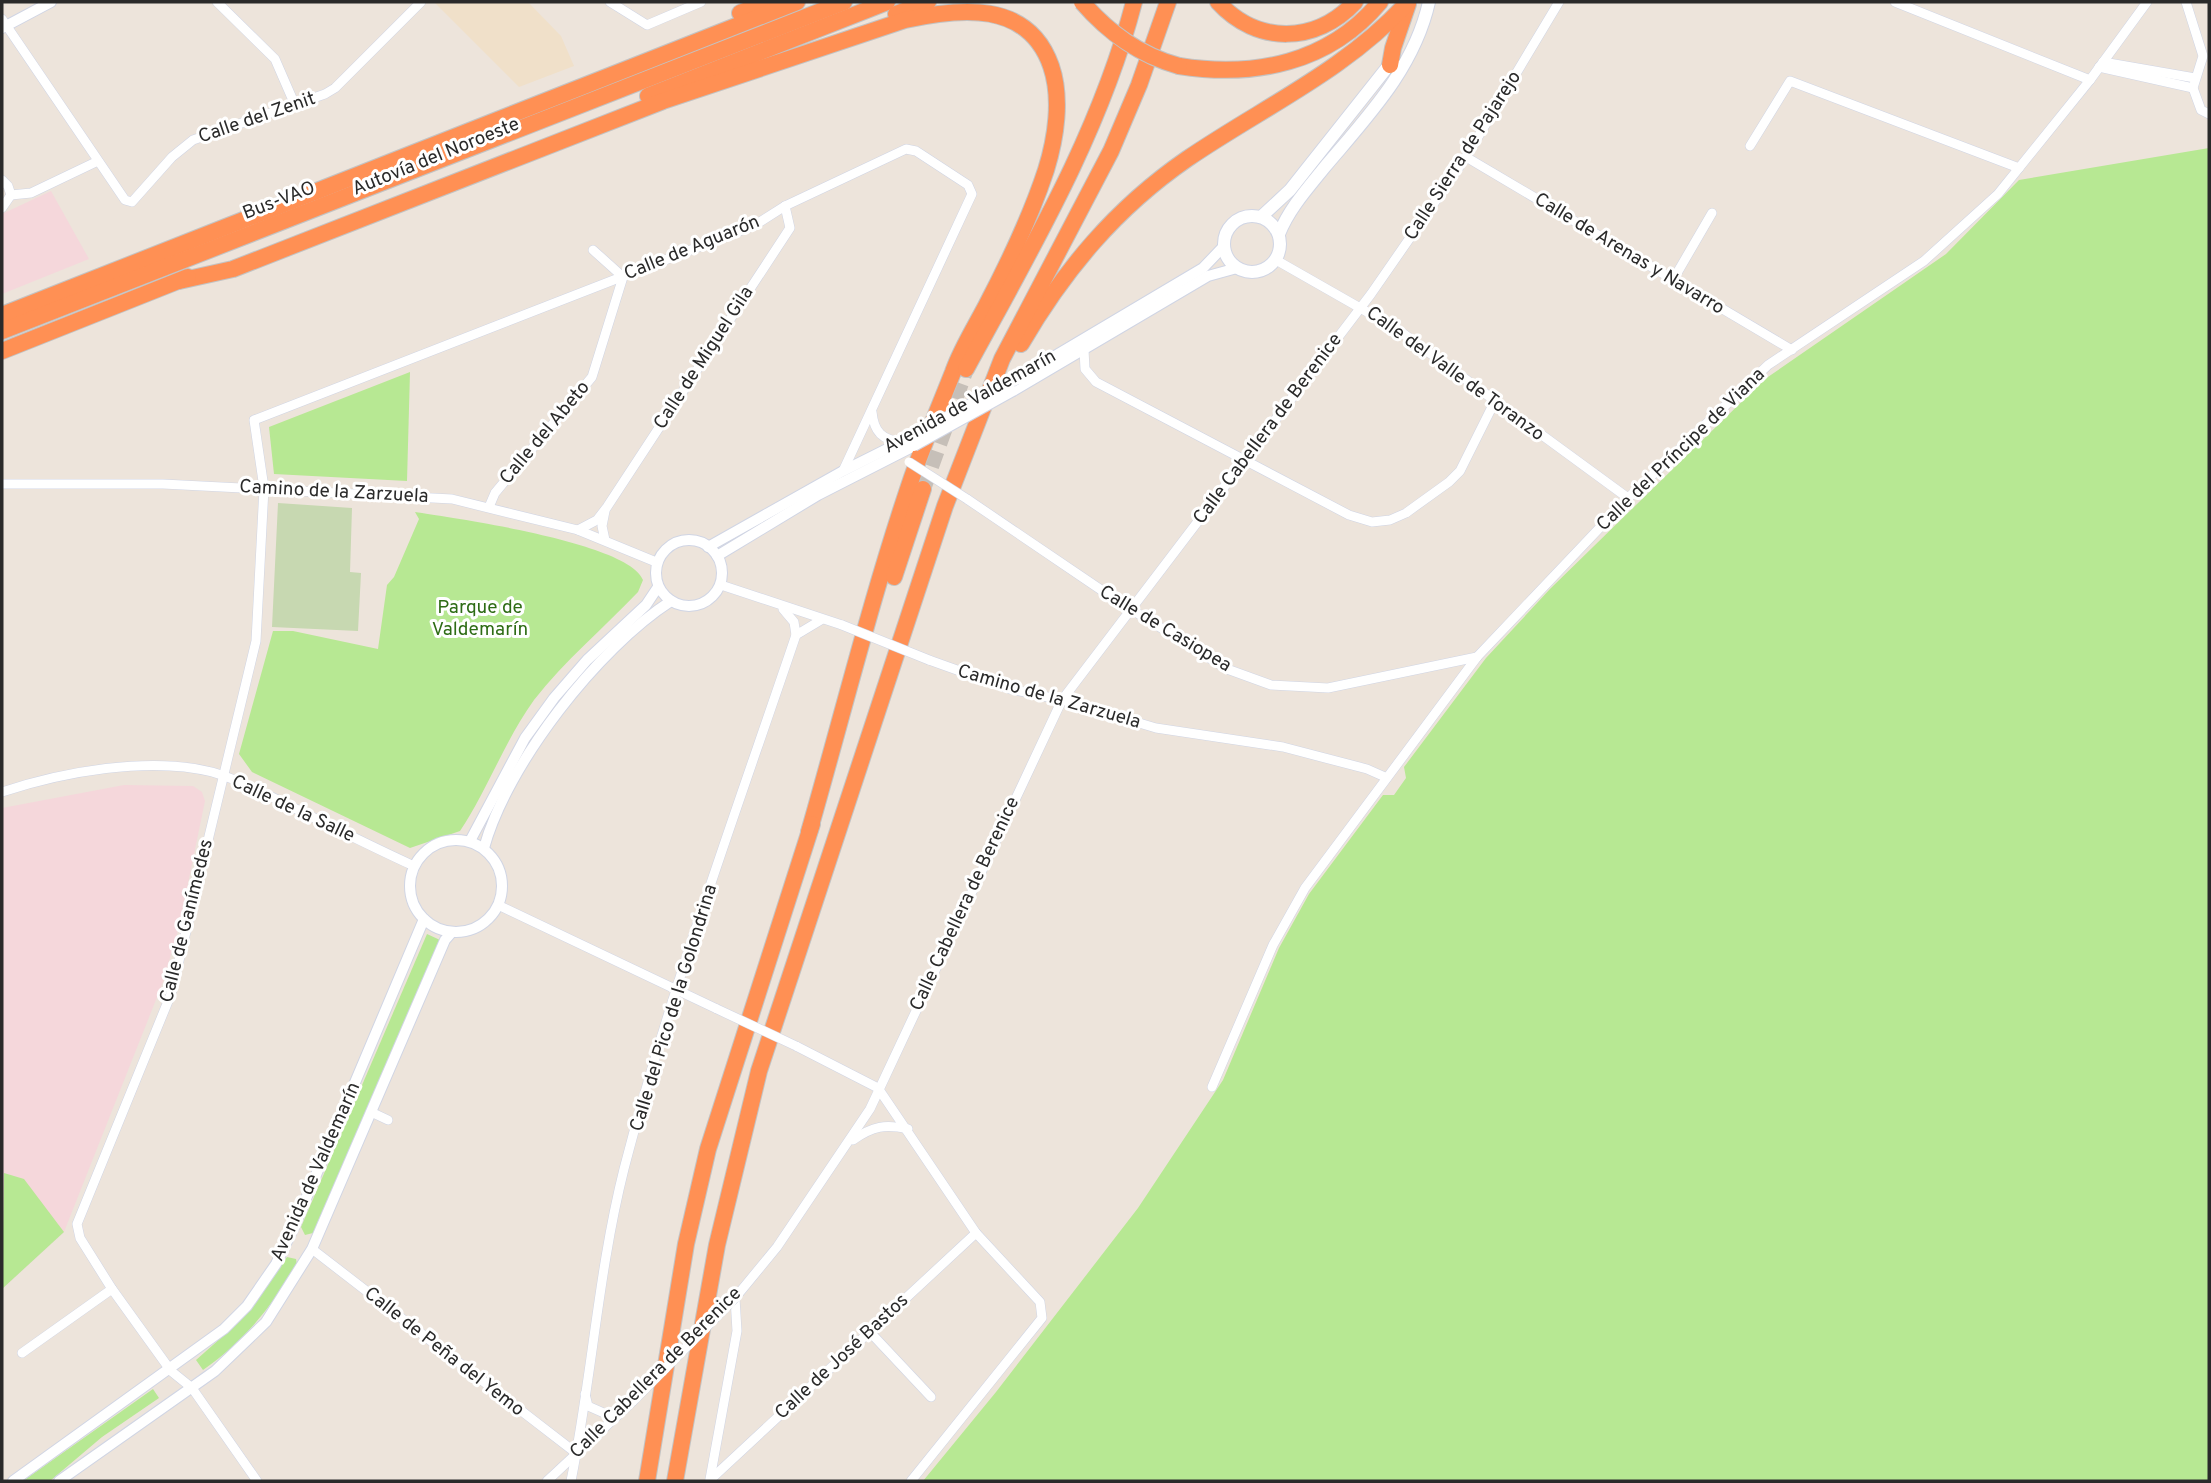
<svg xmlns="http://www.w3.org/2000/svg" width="2211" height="1483" font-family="Overpass,sans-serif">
  <rect width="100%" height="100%" fill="#ede4db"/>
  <!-- education -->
  <polygon fill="#f0e0c9" points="434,2 528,2 561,36 574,66 519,87"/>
  <!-- medical -->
  <g fill="#f5d7db">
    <polygon points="51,191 89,259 2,294 2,214"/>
    <polygon points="124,785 193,786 202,792 205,801 179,927 163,982 64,1232 2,1289 2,808"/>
  </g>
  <!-- green -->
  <g fill="#b7e893">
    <polygon points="2209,148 2209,1481 923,1481 996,1392 1138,1208 1223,1080 1279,948 1309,894 1383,795 1394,795 1406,778 1404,767 1486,658 1550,589 1765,379 1946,254 2019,180"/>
    <polygon points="410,372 407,481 274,474 269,427"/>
    <path d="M415 512C455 518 630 543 643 580L638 592C603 629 565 660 534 700 504 742 488 789 460 831L410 848 252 772 239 754 273 631H293L378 649 387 585 394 577 419 519Z"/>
    <polygon points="427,934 440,940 313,1233 305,1235 301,1227"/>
    <polygon points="4,1173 24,1179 64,1232 2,1289"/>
    <path d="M287 1257 296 1259 297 1265C271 1307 244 1342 203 1370L196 1360 240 1321Z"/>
    <polygon points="153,1389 159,1398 102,1437 50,1481 23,1481"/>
  </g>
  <!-- cemetery -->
  <polygon fill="#c7d8b1" points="278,503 352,508 350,572 361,573 358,631 272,627"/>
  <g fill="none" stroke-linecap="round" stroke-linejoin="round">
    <!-- motorway-tunnel -->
    <polyline stroke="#c6bfb8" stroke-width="16" stroke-dasharray="16 8" stroke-linecap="butt" points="923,489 966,369"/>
    <defs>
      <g id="minor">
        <polyline points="217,2 275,59 295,105"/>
        <polyline points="610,2 647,25 701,2"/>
        <polyline points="1895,2 2090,80"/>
        <polyline points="2186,2 2203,56 2193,88 2201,110 2209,114"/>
        <polyline points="2,19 125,200 132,202 172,157 193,140 325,94 335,88 421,2"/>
        <polyline points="2103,62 2195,78"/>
        <polyline points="2099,67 2193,88"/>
        <polyline points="1750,146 1790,81 2019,168"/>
        <polyline points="1466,157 1792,350"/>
        <polyline points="2,180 8,186 11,195 2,208"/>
        <polyline points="11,195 31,193 98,161"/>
        <polyline points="593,250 623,277"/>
        <polyline points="1276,260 1397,329 1628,498"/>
        <polyline points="1673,280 1712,213"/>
        <polyline points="1084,350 1085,369 1096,382 1349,515 1372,522 1390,520 1406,513 1449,482 1460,471 1495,401"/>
        <path d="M872 412C874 432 882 440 902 442"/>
        <polyline points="2,484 163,484 452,499 578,530 656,562"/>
        <polyline points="967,499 1113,598 1227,669 1271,685 1328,688 1477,657"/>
        <polyline points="489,507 495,493 592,377 623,277"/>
        <polyline points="578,530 597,520 607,507 790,228 785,206"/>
        <polyline points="605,540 602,526 605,511"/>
        <polyline points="721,585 842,625"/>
        <polyline points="783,609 794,622 796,635 821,620"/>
        <polyline points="929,660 1010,689 1062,700 1156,728 1283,747 1367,769 1385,777"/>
        <path d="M2 792C62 772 149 756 212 772 239 780 264 793 290 806 331 826 372 847 414 866"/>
        <polyline points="498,905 717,1009"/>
        <polyline points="796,1046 878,1088 976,1233 1040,1302 1042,1318 911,1481"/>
        <polyline points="1212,1087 1273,945 1305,888 1477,657 1628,498 1768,365 1924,261 1998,194 2090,80 2147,2"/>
        <polyline points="371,1112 388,1120"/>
        <path d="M853 1140C873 1126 885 1124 908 1129"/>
        <polyline points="312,1249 576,1453"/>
        <polyline points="869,1331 931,1397"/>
        <polyline points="22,1353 112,1289"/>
        <polyline points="585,1394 588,1406 615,1418"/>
        <polyline points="710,1479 737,1331 735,1298 777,1247 870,1109 1062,700 1371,294 1466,157 1559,2"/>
        <polyline points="710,1480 976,1233"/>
        <polyline points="257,1481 192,1388 171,1371 112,1289 80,1238 77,1224 171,994 256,641 264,488 254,420 755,225 785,206 906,149 916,151 968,185 972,194 843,471"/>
        <polyline points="547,1481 633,1401"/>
        <path d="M571 1481C592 1377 598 1272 624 1169 671 988 736 812 796 635"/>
      </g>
      <g id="tertiary">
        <polyline points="2,28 51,2"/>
        <polyline points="1016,379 1203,268 1224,246"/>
        <polyline points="1013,391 1208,276 1237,268"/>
        <circle cx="689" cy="573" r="33"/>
        <polyline points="708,547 843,471 911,437"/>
        <polyline points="717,556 818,495 914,446"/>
        <circle cx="456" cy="886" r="46"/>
        <polyline points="470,841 525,738 554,698 587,660 646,605 658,587"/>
        <path d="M484 848C507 764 598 648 671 601"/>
        <polyline points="13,1481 224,1329 247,1306 276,1264 294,1227 424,919"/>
        <polyline points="59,1481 215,1371 266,1322 312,1249 445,940 452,932"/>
      </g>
      <g id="secondary">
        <circle cx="1252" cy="244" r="28"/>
        <polyline points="1261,217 1290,190 1393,60"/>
        <path d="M1279 234C1289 209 1307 189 1324 168 1367 117 1414 69 1429 2"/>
      </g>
      <g id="motorway">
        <path d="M1218 2C1257 45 1316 44 1355 2"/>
        <polyline points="740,13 767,2"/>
        <polyline points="896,14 928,2"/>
        <polyline points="1390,65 1393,48 1408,4"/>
        <path d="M1179 66C1255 78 1329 63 1380 2"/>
        <polyline points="648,96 887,2"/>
        <path d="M179 281 233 269 663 101 905 20C959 8 1028 0 1051 66 1062 98 1056 138 1046 170 1031 216 1009 262 986 306 975 327 961 349 953 372 938 410 922 447 909 486 871 599 842 717 809 832"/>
        <polyline points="2,315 797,2"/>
        <polyline points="2,331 844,2"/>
        <path d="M1021 344C1064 270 1116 208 1187 159 1263 107 1345 71 1408 2"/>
        <polyline points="2,351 188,277"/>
        <path d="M966 369C1030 251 1100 133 1134 2"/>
        <polyline points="894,577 923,489"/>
        <polyline points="647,1481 686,1244 708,1149 812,824"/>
        <polyline points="675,1481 717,1245 759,1071 945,506 1002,359 1111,151 1139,85 1168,2"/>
      </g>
    </defs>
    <!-- minor casing -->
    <use href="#minor" stroke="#d0d5e4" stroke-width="10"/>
    <!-- tertiary casing -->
    <use href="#tertiary" stroke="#d0d5e4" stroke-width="12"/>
    <!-- secondary casing -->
    <use href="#secondary" stroke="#d0d5e4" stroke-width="14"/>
    <!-- motorway casing -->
    <use href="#motorway" stroke="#c3c3c3" stroke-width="18"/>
    <!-- minor -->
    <use href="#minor" stroke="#fff" stroke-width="9"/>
    <!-- tertiary -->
    <use href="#tertiary" stroke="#fff" stroke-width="10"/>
    <!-- secondary -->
    <use href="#secondary" stroke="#fff" stroke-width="12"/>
    <!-- motorway -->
    <use href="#motorway" stroke="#ff9054" stroke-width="16"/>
    <defs>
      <g id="minor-bridge">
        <polyline points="909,462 967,499"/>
        <polyline points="842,625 929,660"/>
        <polyline points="717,1009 796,1046"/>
        <polyline points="633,1401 735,1298"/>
      </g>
      <g id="tertiary-bridge">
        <polyline points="911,437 1016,379"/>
        <polyline points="914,446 1013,391"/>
      </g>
      <path id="motorway-bridge" d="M1082 2C1109 33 1139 55 1179 66"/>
    </defs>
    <!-- minor-bridge casing -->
    <use href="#minor-bridge" stroke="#d0d5e4" stroke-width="10" stroke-linecap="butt"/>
    <!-- tertiary-bridge casing -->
    <use href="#tertiary-bridge" stroke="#d0d5e4" stroke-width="12" stroke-linecap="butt"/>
    <!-- motorway-bridge casing -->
    <use href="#motorway-bridge" stroke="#c3c3c3" stroke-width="18" stroke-linecap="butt"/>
    <!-- minor-bridge -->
    <use href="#minor-bridge" stroke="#fff" stroke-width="9"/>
    <!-- tertiary-bridge -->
    <use href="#tertiary-bridge" stroke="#fff" stroke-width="10"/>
    <!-- motorway-bridge -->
    <use href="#motorway-bridge" stroke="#ff9054" stroke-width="16"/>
  </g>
  <g text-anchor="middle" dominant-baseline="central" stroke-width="6" stroke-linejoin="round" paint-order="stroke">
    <!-- street labels -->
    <g font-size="19" fill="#2a2a2a" stroke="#fff">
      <text transform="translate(257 118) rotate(-19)">Calle del Zenit</text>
      <text transform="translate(1463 156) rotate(-57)">Calle Sierra de Pajarejo</text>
      <text transform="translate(436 157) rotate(-22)">Autovía del Noroeste</text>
      <text transform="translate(279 201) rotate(-21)">Bus-VAO</text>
      <text transform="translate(692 248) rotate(-22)">Calle de Aguarón</text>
      <text transform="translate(1629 254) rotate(31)">Calle de Arenas y Navarro</text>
      <text transform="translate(704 358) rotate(-57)">Calle de Miguel Gila</text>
      <text transform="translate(1455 374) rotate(36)">Calle del Valle de Toranzo</text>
      <text transform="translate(970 402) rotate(-29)">Avenida de Valdemarín</text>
      <text transform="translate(1268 429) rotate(-53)">Calle Cabellera de Berenice</text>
      <text transform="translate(545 433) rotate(-50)">Calle del Abeto</text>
      <text transform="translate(1681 450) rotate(-44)">Calle del Príncipe de Viana</text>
      <text transform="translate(334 492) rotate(3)">Camino de la Zarzuela</text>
      <text transform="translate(1165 629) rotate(31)">Calle de Casiopea</text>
      <text transform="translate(1049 697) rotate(16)">Camino de la Zarzuela</text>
      <text transform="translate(293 809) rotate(25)">Calle de la Salle</text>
      <text transform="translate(965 904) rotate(-65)">Calle Cabellera de Berenice</text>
      <text transform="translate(187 921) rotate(-76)">Calle de Ganímedes</text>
      <text transform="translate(674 1008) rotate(-73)">Calle del Pico de la Golondrina</text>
      <text transform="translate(316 1172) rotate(-66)">Avenida de Valdemarín</text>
      <text transform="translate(444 1352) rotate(38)">Calle de Peña del Yemo</text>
      <text transform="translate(842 1357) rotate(-43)">Calle de José Bastos</text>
      <text transform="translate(656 1373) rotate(-45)">Calle Cabellera de Berenice</text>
    </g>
    <!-- park labels -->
    <g font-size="19" fill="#2e6c15" stroke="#fff">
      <text x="480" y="608">Parque de<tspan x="480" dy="22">Valdemarín</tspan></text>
    </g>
  </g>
  <!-- border -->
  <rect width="2211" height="1483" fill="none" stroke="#2a2a2a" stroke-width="7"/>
</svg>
